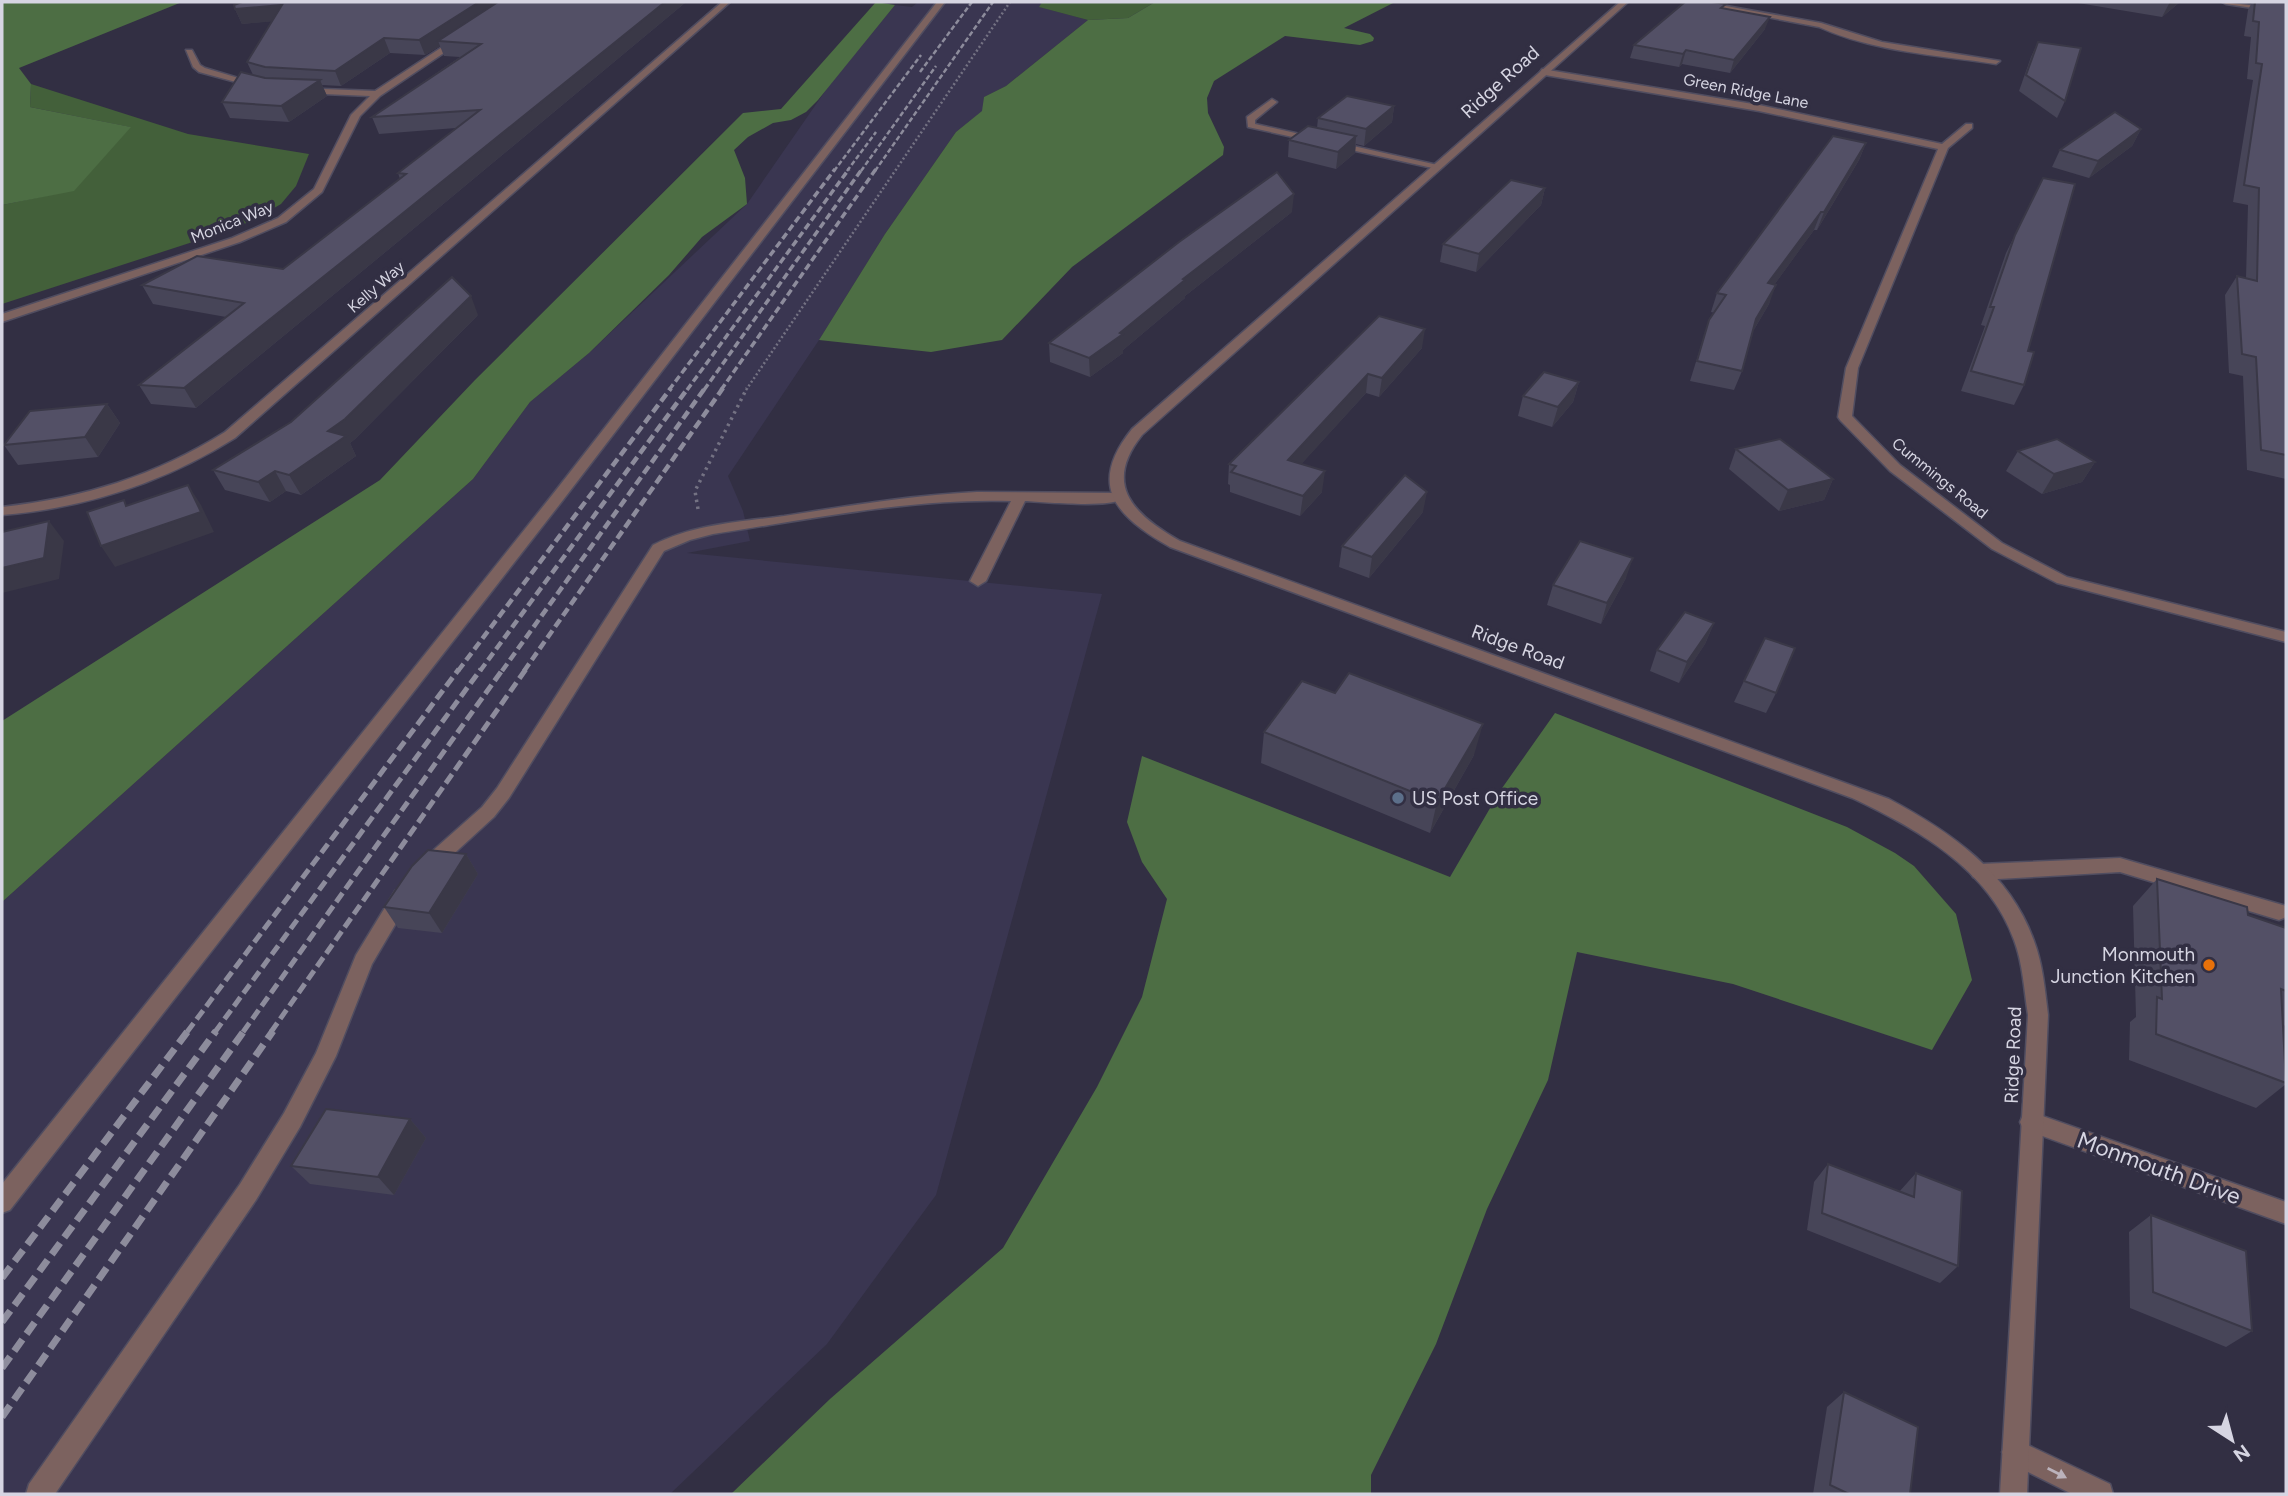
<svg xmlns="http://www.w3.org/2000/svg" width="2288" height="1496" font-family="Figtree,sans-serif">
  <rect width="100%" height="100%" fill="#322f43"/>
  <!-- built -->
  <polygon fill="#3a3651" points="918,2 1042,2 1040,7 1088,20 1006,86 984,97 983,111 956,132 885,234 819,340 728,476 743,511 750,541 687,553 1102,594 936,1195 827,1344 670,1494 2,1494 2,902 473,479 530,402 589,353 747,204 828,87 895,5 912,7"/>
  <!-- green -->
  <g fill="#43603a">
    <polygon points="1042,2 1155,2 1128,18 1088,20 1039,7"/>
    <polygon points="31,84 188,134 309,154 296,186 281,204 252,221 208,237 2,304 2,205 74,190 130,127 30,107"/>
  </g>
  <!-- forest -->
  <g fill="#4d6e44">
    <polygon points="2,2 182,2 19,68 31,84 30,107 131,127 74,191 2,205"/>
    <polygon points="876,2 895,5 818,100 806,112 791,120 773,123 748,137 734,150 745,178 747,204 702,237 669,275 589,353 530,402 473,479 2,902 2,721 380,480 475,380 743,113 781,109"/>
    <polygon points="1155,2 1395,2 1344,28 1370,34 1374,38 1373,41 1360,45 1285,36 1214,81 1207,98 1208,113 1224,147 1223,155 1072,267 1002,340 931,352 819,340 885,234 956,132 982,111 984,97 1006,86 1088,20 1128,18"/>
    <polygon points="1555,713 1847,827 1895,853 1914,866 1956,914 1972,980 1932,1050 1733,984 1577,952 1548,1080 1487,1209 1436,1344 1371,1475 1371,1494 731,1494 830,1399 1003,1248 1097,1087 1142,997 1167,899 1142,862 1127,822 1142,756 1450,877 1500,791"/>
  </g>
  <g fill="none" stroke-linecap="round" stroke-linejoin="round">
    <defs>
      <g id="service">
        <polygon points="937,2 945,2 563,500 10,1210 2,1213 2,1184 553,494"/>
        <path d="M1688 2H1704L1821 23 1882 42 2000 61 1996 64C1937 55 1874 52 1819 27Z"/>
        <polygon points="1272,99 1277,102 1255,120 1255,124 1442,166 1437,169 1248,127 1247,117"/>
        <path d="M977 492 1120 493 1127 497C1113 509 1046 502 1025 501L986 581 978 586 970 581 1011 501C911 498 811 519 713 534L690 540 664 551 509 798 494 817 434 872 427 874 420 872 417 867 420 862 482 807 497 788 653 545C694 524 739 522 784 516 848 506 912 495 977 492Z"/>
        <polygon points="2120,858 2286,906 2286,917 2279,920 2120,872 1980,880 1973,877 1970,872 1973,867 1980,864"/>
        <polygon points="402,888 409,891 412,896 372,964 336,1056 300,1127 256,1200 55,1494 26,1494 29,1484 240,1184 284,1113 316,1053 356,955 395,891"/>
        <polygon points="2015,1439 2110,1484 2113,1494 2072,1494 2006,1461 2002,1452 2006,1443"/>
      </g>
      <g id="minor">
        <path d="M722 2H730L235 438C163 483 86 508 2 515V507C83 498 155 476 225 432Z"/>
        <polygon points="2222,2 2286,9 2286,13 2226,4"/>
        <polygon points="459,36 466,38 380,96 360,116 322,192 286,222 240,242 2,322 2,314 232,238 278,218 314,189 351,115 370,96 300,93 297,92 297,88 375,91"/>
        <polygon points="186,50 192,50 200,65 205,68 262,85 258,88 199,72 193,67"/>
        <polygon points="1542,69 1759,105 1942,144 1966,124 1972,124 1972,128 1948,148 1858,368 1852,416 1900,465 2002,543 2067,577 2286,632 2286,642 2057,583 1992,549 1890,471 1840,420 1838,417 1846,368 1938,149 1759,111 1539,74"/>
        <polygon points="2031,1112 2286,1202 2286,1224 2023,1129 2020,1122 2023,1115"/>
      </g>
      <path id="tertiary" d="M1620 2H1628L1142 435C1102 485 1134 515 1180 541L1889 799C1951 832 2010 873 2034 941 2043 965 2045 991 2048 1015L2027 1494H2000L2028 1015C2024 990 2023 964 2014 940 1989 869 1916 828 1852 798L1170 547C1115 516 1087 485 1132 429Z"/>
    </defs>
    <!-- service casing -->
    <use href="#service" stroke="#504d60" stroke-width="3"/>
    <!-- minor casing -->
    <use href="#minor" stroke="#504d60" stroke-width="3"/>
    <!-- tertiary casing -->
    <use href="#tertiary" stroke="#504d60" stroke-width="3"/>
    <!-- path-far1 -->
    <polyline stroke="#747283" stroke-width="2.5" stroke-dasharray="2 2.5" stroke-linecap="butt" points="746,390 1010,2"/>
    <!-- path -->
    <polyline stroke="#747283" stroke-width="3.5" stroke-dasharray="2.5 4.5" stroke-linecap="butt" points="698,509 695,491 747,388"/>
    <!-- service -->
    <use href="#service" fill="#7c625f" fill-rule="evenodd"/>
    <!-- minor -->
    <use href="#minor" fill="#7c625f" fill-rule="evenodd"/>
    <!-- tertiary -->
    <use href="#tertiary" fill="#7c625f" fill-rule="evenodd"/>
    <!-- rail-far4 -->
    <g stroke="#8d8c9c" stroke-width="2.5" stroke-dasharray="5 2.5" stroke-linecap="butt">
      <polyline points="920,72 972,2"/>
      <polyline points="834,171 921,55"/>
      <polyline points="847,171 876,132"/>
      <polyline points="861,171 936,66"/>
      <polyline points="875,171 993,2"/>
    </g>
    <!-- rail-far3 -->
    <g stroke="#8d8c9c" stroke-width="3.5" stroke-dasharray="7 3.5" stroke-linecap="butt">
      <polyline points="669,390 835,169"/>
      <polyline points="687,390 849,169"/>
      <polyline points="704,390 862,169"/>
      <polyline points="721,390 876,169"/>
    </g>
    <!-- rail-far2 -->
    <g stroke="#8d8c9c" stroke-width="4.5" stroke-dasharray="9 4.5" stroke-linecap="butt">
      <polyline points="458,671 671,388"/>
      <polyline points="480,671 688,388"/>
      <polyline points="502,671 705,388"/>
      <polyline points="524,671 723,388"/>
    </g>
    <!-- rail-far1 -->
    <g stroke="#8d8c9c" stroke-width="5" stroke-dasharray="11 5" stroke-linecap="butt">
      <polyline points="187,1032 459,669"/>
      <polyline points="215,1032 481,669"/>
      <polyline points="243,1032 503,669"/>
      <polyline points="271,1032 526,669"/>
    </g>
    <!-- rail -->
    <g stroke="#8d8c9c" stroke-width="7" stroke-dasharray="14 7" stroke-linecap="butt">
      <polyline points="2,1278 188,1031"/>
      <polyline points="2,1322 216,1031"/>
      <polyline points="2,1368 244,1031"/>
      <polyline points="2,1417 273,1031"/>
    </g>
  </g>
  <!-- wall -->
  <g fill="#474558">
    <polygon points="686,2 400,240 196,408 151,404 139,385 226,317 153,304 142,285 283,269 400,179 398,173 456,128 379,134 372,117 460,57 444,56 440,46 425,55 390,53 341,86 322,85 327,96 289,122 230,118 222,102 253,75 247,62 272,21 242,24 235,9"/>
    <polygon points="2072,2 2180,2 2162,17"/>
    <polygon points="2252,2 2286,2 2286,479 2247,470 2243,376 2229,373 2225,295 2237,276 2246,278 2248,205 2233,202 2253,80 2247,79 2251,37 2244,36 2248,10"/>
    <polygon points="1724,9 1765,29 1730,73 1682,64 1679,67 1630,58 1634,45"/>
    <polygon points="2038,42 2065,101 2057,118 2019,91 2031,57"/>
    <polygon points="1394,106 1392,122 1364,146 1356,144 1355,153 1336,169 1288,157 1289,140 1317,128 1318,118"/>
    <polygon points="2141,129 2132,146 2089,178 2052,167 2060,150"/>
    <polygon points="1866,143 1859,160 1817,230 1814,230 1774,285 1769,304 1752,333 1742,371 1734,390 1690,381 1709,320 1715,313 1711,312 1717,293"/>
    <polygon points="2043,178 2024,385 2014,405 1961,391 1985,326 1981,325 2006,253"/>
    <polygon points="1545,188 1541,205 1476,272 1440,262 1443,244"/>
    <polygon points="1292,212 1185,296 1185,298 1123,350 1123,353 1090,377 1050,362 1049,343"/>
    <polygon points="478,315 355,439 350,443 356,456 301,495 286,491 270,502 225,490 213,470"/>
    <polygon points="1379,316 1422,348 1379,397 1366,393 1301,464 1322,492 1300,516 1230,492 1230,485 1228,484 1229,464"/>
    <polygon points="1579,382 1573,402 1552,427 1518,416 1523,396"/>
    <polygon points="107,404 120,423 98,457 18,465 4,445"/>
    <polygon points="1736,449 1833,479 1824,500 1779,511 1729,469"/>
    <polygon points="2018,451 2095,462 2082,482 2042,494 2006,471"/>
    <polygon points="1423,512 1369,578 1339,567 1342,546"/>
    <polygon points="1626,578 1601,624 1547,605 1553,585"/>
    <polygon points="1714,623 1705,644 1679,683 1650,671 1657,650"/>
    <polygon points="1744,681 1776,693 1766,713 1734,702"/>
    <polygon points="1264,732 1474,755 1430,833 1261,763"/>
    <polygon points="466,854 478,874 442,933 398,928 384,907"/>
    <polygon points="2157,879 2248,915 2286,928 2286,1026 2283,1025 2286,1084 2256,1108 2129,1060 2130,1022 2136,1017 2133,906"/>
    <polygon points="410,1119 426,1138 394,1195 310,1184 291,1166"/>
    <polygon points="1828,1164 1899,1192 1916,1173 1958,1266 1940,1283 1807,1230 1814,1182"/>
    <polygon points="2151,1215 2252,1331 2226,1347 2130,1308 2129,1232"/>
    <polygon points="1844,1392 1910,1494 1813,1494 1827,1407"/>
  </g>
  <!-- shaded-wall -->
  <g fill="#3a3847">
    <polygon points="479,2 507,2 438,41 440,46 425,55 419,40"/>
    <polygon points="665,2 686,2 400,240 196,408 184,388"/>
    <polygon points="2170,2 2180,2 2162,17"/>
    <polygon points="282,5 289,20 242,24 235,9"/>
    <polygon points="1770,17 1765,29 1730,73 1734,60"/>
    <polygon points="384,38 390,53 341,86 335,71"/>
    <polygon points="1686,50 1682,64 1679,67 1683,54"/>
    <polygon points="320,80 327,96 289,122 281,106"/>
    <polygon points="1394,106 1392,122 1364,146 1366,129"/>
    <polygon points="2141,129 2132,146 2089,178 2098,161"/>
    <polygon points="1356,136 1355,153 1336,169 1338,152"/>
    <polygon points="1866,143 1859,160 1817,230 1824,212"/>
    <polygon points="1545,188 1541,205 1476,272 1479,254"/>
    <polygon points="1294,194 1292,212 1185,296 1185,298 1123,350 1123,353 1090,377 1089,358 1120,333 1183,279"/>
    <polygon points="1821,212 1814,230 1762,302 1768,283"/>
    <polygon points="1776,285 1769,304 1749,338 1756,319"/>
    <polygon points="471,296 478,315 355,439 350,443 356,456 301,495 289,475 328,431"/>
    <polygon points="1425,329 1422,348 1379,397 1382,378"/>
    <polygon points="1368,374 1366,393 1287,480 1288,460"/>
    <polygon points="1579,382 1573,402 1552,427 1558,407"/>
    <polygon points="107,404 120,423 98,457 85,437"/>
    <polygon points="2095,462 2082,482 2042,494 2054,474"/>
    <polygon points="275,471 286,491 270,502 258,482"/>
    <polygon points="1325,471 1322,492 1300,516 1303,496"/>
    <polygon points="1833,479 1824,500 1779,511 1788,490"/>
    <polygon points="188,485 201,505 214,532 115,567 101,546"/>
    <polygon points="1427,492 1423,512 1369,578 1372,557"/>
    <polygon points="49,521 64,541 59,579 2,593 2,568"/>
    <polygon points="1633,558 1626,578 1601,624 1607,603"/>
    <polygon points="1714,623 1705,644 1679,683 1687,662"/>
    <polygon points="1483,724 1474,755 1430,833 1437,802"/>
    <polygon points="466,854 478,874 442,933 429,913"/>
    <polygon points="410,1119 426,1138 394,1195 378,1177"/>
  </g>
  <!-- building -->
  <g fill="#535066" stroke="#3a3847" stroke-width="2">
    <polygon points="242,2 479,2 419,40 384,38 335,71 265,67 247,62 282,5 235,9 234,5"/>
    <polygon points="498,2 665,2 392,222 184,388 139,385 244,303 142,285 197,256 283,269 406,174 398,173 480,110 372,117 481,44 438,41"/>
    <polygon points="1685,2 1712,2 1726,4 1721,8 1770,17 1734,60 1686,50 1683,54 1634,45"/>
    <polygon points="2255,2 2286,2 2286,455 2261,450 2256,357 2242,354 2237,276 2257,281 2259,188 2244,185 2262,64 2256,63 2259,22 2253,21"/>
    <polygon points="2038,42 2081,48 2065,101 2026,75"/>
    <polygon points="241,72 265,78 320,80 281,106 222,102"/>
    <polygon points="1347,96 1394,106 1366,129 1318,118"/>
    <polygon points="2115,112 2141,129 2098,161 2060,150"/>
    <polygon points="1308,126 1356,136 1338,152 1289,140"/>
    <polygon points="1833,136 1866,143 1824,212 1821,212 1768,283 1776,285 1756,319 1742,371 1697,361 1709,320 1726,295 1717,293"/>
    <polygon points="1277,172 1294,194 1183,279 1185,280 1120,333 1123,334 1089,358 1049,343 1179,242"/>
    <polygon points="2043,178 2075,184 2028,351 2034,352 2024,385 1971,371 1994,307 1990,307 2015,235"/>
    <polygon points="1511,180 1545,188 1479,254 1443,244"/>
    <polygon points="452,277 471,296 345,419 328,431 346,436 289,475 275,471 258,482 213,470 291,422"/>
    <polygon points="1379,316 1425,329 1382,378 1368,374 1288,460 1325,471 1303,496 1231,472 1236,466 1229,464"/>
    <polygon points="1544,372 1579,382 1558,407 1523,396"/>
    <polygon points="107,404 85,437 4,445 30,411"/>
    <polygon points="1780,439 1833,479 1788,490 1736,449"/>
    <polygon points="2057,439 2095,462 2054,474 2018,451"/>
    <polygon points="1405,475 1427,492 1372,557 1342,546"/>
    <polygon points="188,485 201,512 101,546 87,512 124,500 126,506"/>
    <polygon points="49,521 44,558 2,568 2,532"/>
    <polygon points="1580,541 1633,558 1607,603 1553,585"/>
    <polygon points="1685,612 1714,623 1687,662 1657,650"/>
    <polygon points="1765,638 1795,648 1776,693 1744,681"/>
    <polygon points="1349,673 1483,724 1437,802 1264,732 1302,681 1335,693"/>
    <polygon points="428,850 466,854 429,913 384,907 412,866"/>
    <polygon points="2157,879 2247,907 2248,915 2286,928 2286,991 2281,989 2286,1083 2156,1034 2157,997 2162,999"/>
    <polygon points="326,1109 410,1119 378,1177 291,1166"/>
    <polygon points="1828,1164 1914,1197 1916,1173 1962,1191 1958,1266 1822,1213"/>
    <polygon points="2151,1215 2246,1251 2252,1331 2153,1292"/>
    <polygon points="1844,1392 1918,1427 1910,1494 1849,1494 1830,1485"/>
  </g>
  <!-- one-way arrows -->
  <defs><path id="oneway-solid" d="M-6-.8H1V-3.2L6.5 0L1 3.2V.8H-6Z" transform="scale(1.75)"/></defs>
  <use fill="#bbb2bb" href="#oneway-solid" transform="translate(2057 1473) rotate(27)"/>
  <!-- markers -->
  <circle fill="#5c6f8a" stroke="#322f43" stroke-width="2.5" cx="1398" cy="798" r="7"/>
  <circle fill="#e8710a" stroke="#322f43" stroke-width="2.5" cx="2209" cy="965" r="7"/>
  <g text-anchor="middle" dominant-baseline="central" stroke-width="7" stroke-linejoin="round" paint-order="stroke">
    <!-- far-street labels -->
    <g font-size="16" fill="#d6d5e2" stroke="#322f43">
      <text transform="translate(1746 91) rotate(11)">Green Ridge Lane</text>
      <text transform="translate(232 222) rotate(-22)">Monica Way</text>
      <text transform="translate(376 287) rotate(-41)">Kelly Way</text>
      <text transform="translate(1940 478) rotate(39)">Cummings Road</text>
    </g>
    <!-- street labels -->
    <g font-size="19" fill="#d6d5e2" stroke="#322f43">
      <text transform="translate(1500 82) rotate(-42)">Ridge Road</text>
      <text transform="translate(1518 647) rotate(20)">Ridge Road</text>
      <text transform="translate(2013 1055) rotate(-88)">Ridge Road</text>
    </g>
    <!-- poi labels -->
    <g font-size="19" fill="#d6d5e2" stroke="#322f43" text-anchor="start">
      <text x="1412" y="798">US Post Office</text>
      <text x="2195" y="954" text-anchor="end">Monmouth<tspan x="2195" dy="22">Junction Kitchen</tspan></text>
    </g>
    <!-- near-street labels -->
    <g font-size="23" fill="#d6d5e2" stroke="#322f43">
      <text transform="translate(2159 1168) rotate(20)">Monmouth Drive</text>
    </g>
  </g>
  <!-- border -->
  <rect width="2288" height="1496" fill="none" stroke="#d6d5e2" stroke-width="7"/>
  <!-- north arrow -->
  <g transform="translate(2232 1440) rotate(144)" stroke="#322f43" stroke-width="5" paint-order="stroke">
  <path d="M0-5L12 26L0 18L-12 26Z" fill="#d6d5e2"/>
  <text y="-10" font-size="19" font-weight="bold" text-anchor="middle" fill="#d6d5e2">N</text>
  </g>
</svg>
